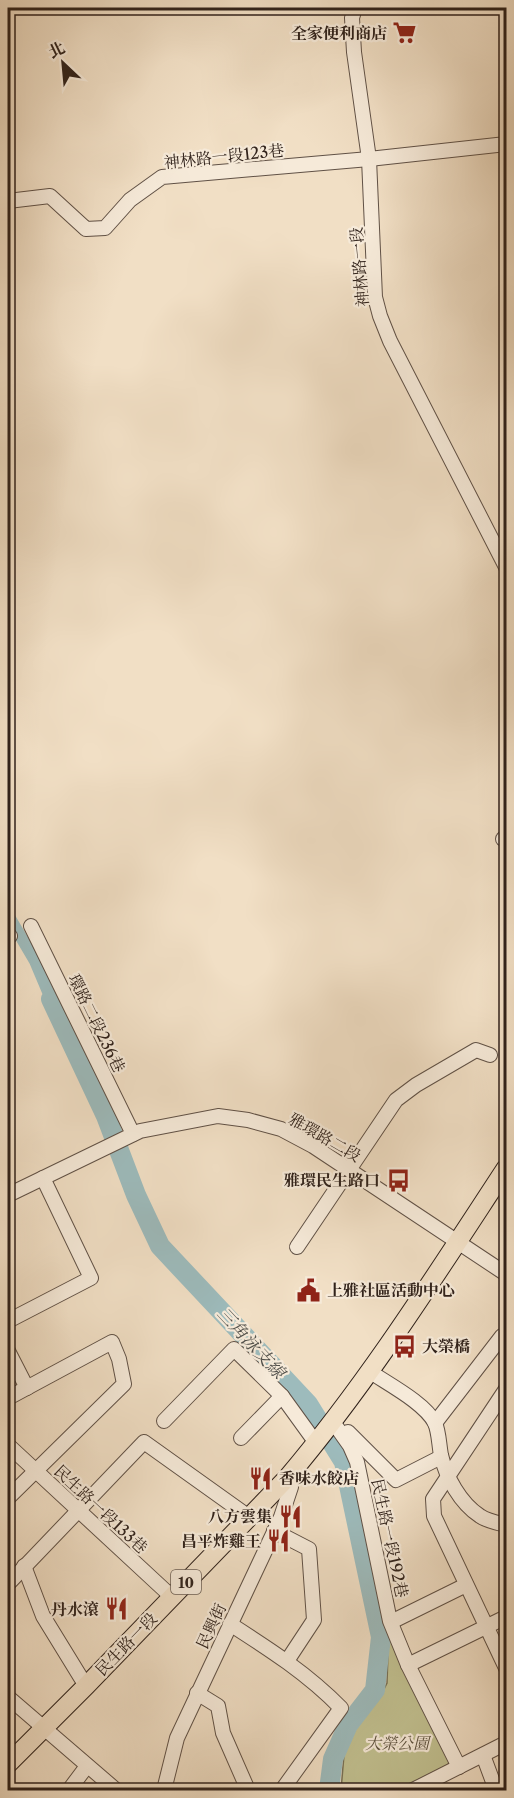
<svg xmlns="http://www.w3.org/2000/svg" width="514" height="1798" font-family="'Libre Caslon Text','Noto Serif TC',serif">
  <rect width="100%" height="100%" fill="#f1dfc5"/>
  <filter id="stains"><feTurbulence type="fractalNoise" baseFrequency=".00333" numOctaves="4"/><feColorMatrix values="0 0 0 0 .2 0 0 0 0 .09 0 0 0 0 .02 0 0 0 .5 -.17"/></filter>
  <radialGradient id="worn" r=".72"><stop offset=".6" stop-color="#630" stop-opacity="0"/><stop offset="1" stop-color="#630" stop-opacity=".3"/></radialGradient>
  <!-- green -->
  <polygon fill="#c1c090" stroke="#787156" stroke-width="1.5" points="389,1623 451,1756 448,1765 410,1784 404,1790 341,1790 344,1755 356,1726 380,1697 387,1683"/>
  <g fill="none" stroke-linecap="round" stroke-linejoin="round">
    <!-- canal -->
    <polyline stroke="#9dbbbc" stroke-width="12" points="8,915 35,961 51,999"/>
    <!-- river -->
    <polyline stroke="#9dbbbc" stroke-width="20" points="51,999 106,1116 136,1195 160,1246 308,1404 344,1462 381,1637 375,1690 348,1725 333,1759 329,1790"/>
    <defs>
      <g id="minor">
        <polyline points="355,8 352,18 354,52 369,159 375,297 380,316 390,341 506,567"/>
        <polyline points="8,201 50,196 86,229 105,228 130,200 162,177 369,159 506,144"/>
        <polyline points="503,839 506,836"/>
        <polyline points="31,926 133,1134"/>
        <polyline points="8,937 10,936"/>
        <polyline points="8,1195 140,1131 218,1116 248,1120 281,1129 313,1146 506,1274"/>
        <polyline points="297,1247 396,1100 416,1085 476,1050 490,1055"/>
        <polyline points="8,1321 91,1278 43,1178"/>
        <polyline points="8,1351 27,1388"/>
        <path d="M369 1371C388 1384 425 1403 435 1423 439 1432 439 1445 441 1455 446 1477 460 1503 480 1516 487 1521 498 1523 506 1525"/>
        <polyline points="506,1389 433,1499 434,1516 506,1668"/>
        <polyline points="8,1398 112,1342 119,1359 124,1384 8,1498"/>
        <polyline points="164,1421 234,1349 282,1396 316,1443"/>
        <polyline points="333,1422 350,1446 357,1462 390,1621 408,1665 459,1767"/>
        <polyline points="435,1423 502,1336"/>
        <polyline points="348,1432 396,1480 441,1457"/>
        <polyline points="241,1438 282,1396"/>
        <polyline points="8,1445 172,1597"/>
        <polyline points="274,1531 309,1549 314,1620 287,1661"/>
        <polyline points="24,1566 43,1616 86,1686"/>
        <polyline points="8,1584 144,1442 249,1517"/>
        <polyline points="391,1622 466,1585"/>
        <path d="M230 1624C269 1649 308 1674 341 1708L282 1790"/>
        <polyline points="408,1665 506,1617"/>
        <polyline points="197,1693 218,1706 223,1733 248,1790"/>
        <polyline points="8,1697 116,1790"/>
        <polyline points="483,1755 496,1790"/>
        <polyline points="69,1790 87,1766"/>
        <polyline points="164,1790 177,1738 281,1517 291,1487 287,1478"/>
        <polyline points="413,1790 506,1743"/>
      </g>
      <path id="major" d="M8 1764 86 1686 287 1478C369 1381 437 1273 506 1168"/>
    </defs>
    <!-- minor casing -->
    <use href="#minor" stroke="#605146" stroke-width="16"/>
    <!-- major casing -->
    <use href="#major" stroke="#30221b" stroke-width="20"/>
    <!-- minor -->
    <use href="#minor" stroke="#f6ead9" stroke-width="14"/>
    <!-- major -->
    <use href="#major" stroke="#f1dfc5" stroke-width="18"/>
  </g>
  <!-- icons -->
  <defs>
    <symbol id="supermarket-bare" viewBox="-9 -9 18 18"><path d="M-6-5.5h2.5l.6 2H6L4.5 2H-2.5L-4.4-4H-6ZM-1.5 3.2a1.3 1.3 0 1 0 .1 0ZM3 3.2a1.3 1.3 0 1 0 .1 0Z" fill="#8f2418" stroke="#f6ead9" stroke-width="2.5" paint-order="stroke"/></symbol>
    <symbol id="bus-bare" viewBox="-9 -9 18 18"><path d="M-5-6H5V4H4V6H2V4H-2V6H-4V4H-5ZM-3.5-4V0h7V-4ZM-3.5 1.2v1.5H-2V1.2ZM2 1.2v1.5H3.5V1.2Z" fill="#8f2418" stroke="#f6ead9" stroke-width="2.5" paint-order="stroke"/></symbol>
    <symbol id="civic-bare" viewBox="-9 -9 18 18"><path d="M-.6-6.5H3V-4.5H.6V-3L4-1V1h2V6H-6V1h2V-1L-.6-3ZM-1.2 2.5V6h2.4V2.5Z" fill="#8f2418" stroke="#f6ead9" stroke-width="2.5" paint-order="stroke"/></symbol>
    <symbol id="restaurant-bare" viewBox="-9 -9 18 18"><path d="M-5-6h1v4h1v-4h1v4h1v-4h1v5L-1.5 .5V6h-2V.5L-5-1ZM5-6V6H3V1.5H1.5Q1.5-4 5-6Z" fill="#8f2418" stroke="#f6ead9" stroke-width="2.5" paint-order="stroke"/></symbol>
  </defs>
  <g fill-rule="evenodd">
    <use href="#supermarket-bare" x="388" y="16" width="33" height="33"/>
    <use href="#bus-bare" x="382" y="1164" width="33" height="33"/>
    <use href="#civic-bare" x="292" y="1274" width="33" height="33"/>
    <use href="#bus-bare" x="388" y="1330" width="33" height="33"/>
    <use href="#restaurant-bare" x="244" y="1462" width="33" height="33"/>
    <use href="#restaurant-bare" x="274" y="1500" width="33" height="33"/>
    <use href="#restaurant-bare" x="262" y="1524" width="33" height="33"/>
    <use href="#restaurant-bare" x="100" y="1592" width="33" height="33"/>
  </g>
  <g text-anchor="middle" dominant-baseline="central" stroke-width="4.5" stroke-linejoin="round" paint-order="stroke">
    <!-- shield labels -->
    <rect fill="#f6ead9" stroke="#6b5e54" stroke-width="1.5" x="171" y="1570" width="30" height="24" rx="4.5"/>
    <g font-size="15" font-weight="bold" fill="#30221b">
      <text x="186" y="1582">10</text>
    </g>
    <!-- poi labels -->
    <g font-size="16" font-weight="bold" fill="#30221b" stroke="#f6ead9" text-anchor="end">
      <text x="387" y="33">全家便利商店</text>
      <text x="380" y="1180">雅環民生路口</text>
      <text x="327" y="1290" text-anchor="start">上雅社區活動中心</text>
      <text x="422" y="1346" text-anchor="start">大榮橋</text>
      <text x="279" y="1478" text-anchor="start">香味水餃店</text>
      <text x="272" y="1516">八方雲集</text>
      <text x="261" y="1541">昌平炸雞王</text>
      <text x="99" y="1609">丹水滾</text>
    </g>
    <!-- street labels -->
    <g font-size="16" fill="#30221b" stroke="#f6ead9">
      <text transform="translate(224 156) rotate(-6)">神林路一段123巷</text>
      <text transform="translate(359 267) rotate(-95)">神林路一段</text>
      <text transform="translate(97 1023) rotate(64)">環路二段236巷</text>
      <text transform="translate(325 1137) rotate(30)">雅環路二段</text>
      <text transform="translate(101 1509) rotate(43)">民生路一段133巷</text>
      <text transform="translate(390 1538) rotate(78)">民生路一段192巷</text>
      <text transform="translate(211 1626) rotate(-65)">民興街</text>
      <text transform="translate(126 1644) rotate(-46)">民生路一段</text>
    </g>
    <!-- park labels -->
    <g font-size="16" font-style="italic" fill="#5c513e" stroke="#f6ead9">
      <text x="397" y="1743">大榮公園</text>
    </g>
    <!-- water labels -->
    <g font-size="18" font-style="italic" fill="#51504b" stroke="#f6ead9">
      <text transform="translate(251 1343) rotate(47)">三角泳支線</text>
    </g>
  </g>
  <!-- margin -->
  <rect width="514" height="1798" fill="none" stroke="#f1dfc5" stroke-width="30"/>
  <rect x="9" y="9" width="496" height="1780" fill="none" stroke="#30221b" stroke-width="3"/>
  <rect x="15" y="15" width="484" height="1768" fill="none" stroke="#30221b" stroke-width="1.5"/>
  <!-- north arrow -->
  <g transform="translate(63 63) rotate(334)" stroke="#f6ead9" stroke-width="4.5" paint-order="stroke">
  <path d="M0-4.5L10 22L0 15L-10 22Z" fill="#30221b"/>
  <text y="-9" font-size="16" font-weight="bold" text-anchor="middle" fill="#30221b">北</text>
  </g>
  <rect width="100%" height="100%" filter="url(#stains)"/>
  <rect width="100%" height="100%" fill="url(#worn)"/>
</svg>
